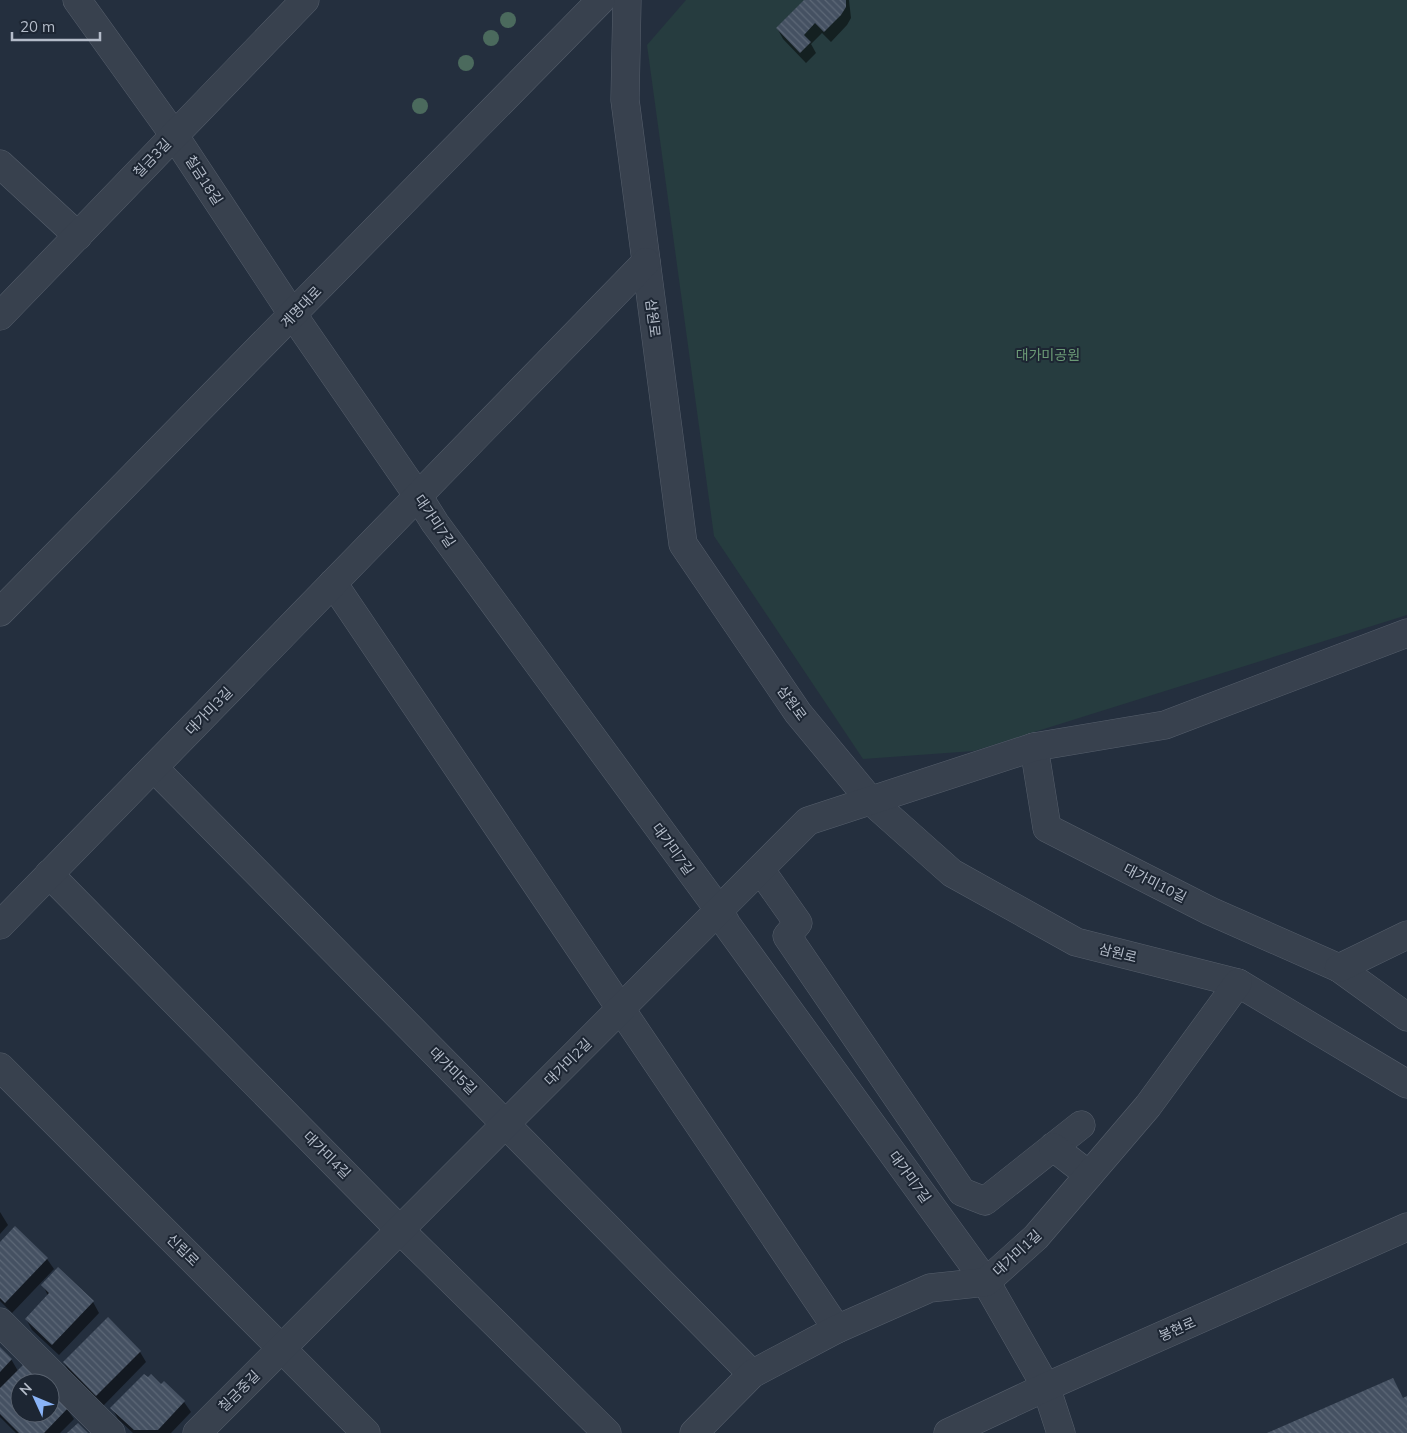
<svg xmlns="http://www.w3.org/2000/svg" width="1407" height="1433" font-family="Mulish,'Noto Sans KR',sans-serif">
  <defs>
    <pattern id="building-back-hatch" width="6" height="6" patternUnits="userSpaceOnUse" patternTransform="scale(1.25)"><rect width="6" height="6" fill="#455162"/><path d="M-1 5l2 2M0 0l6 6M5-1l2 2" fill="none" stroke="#5d6877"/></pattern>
  </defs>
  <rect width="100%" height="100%" fill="#242f3e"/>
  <!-- green -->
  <polygon fill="#263c3f" points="686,0 1407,0 1407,615 974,751 863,759 714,536 647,45"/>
  <!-- shadow -->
  <g fill="#0007">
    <polygon points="806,0 849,0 851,18 847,25 831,42 822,33 811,44 816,53 806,63 783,39 777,28"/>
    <polygon points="0,1212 8,1225 0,1234"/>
    <polygon points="15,1228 47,1259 54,1269 12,1313 0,1301 0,1244"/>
    <polygon points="59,1269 93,1302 99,1313 59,1355 32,1330 26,1319 48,1296 43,1285"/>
    <polygon points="0,1348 11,1359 18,1371 20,1413 50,1413 67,1409 74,1419 60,1433 16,1433 0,1417"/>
    <polygon points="140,1352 146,1362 103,1406 70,1373 64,1363"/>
    <polygon points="164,1383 184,1402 191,1412 171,1433 133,1433 118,1419 112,1408 161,1386"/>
  </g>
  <!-- building -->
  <g fill="url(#building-back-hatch)">
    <polygon points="804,0 846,0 846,7 841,15 824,32 815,23 804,35 811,42 800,53 776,28"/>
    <polygon points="15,1226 48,1258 5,1303 0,1298 0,1242"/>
    <polygon points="58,1267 94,1301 52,1345 25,1319 49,1293 41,1285"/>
    <polygon points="108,1317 141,1351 96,1396 63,1362"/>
    <polygon points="0,1347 12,1359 0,1372"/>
    <polygon points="24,1364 43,1383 20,1383 20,1413 50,1413 50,1390 68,1408 44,1433 19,1433 0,1414 0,1388"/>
    <polygon points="144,1374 148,1377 151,1374 161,1384 164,1381 185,1401 158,1430 134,1430 110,1408"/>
    <polygon points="1393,1378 1403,1398 1407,1396 1407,1433 1267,1433"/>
    <polygon points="78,1423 88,1433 67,1433"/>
  </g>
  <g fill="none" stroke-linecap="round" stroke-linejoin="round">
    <defs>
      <g id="minor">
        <polyline points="77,0 174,135 293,315 418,496 435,523 719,910 727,925 986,1282 1046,1387 1061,1433"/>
        <polyline points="627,0 625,100 683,544 798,713 870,800 952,873 1076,942 1238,983 1407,1084"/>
        <polyline points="0,164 78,236"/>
        <polyline points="0,316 305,0"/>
        <polyline points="333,583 837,1329"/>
        <polyline points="0,612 601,0"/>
        <polyline points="1034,747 1047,828 1210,911 1339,968 1407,1017"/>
        <polyline points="154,768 752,1374"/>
        <polyline points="760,869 798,923 787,936 962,1192 985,1201 1081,1125"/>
        <polyline points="49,874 400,1230 607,1433"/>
        <polyline points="0,925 646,262"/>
        <polyline points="1339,968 1407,935"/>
        <polyline points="0,1067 366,1433"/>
        <polyline points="1053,1147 1089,1175"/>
        <polyline points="0,1322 111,1433"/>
        <polyline points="197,1433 808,821 1034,747 1165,725 1407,633"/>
        <polyline points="694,1433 752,1374 837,1329 930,1288 986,1282 1036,1237 1148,1106 1238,983"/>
        <polyline points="948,1433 1046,1387 1407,1227"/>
      </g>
    </defs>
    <!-- minor casing -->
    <use href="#minor" stroke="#565f6c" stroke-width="29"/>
    <!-- minor -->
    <use href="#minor" stroke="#38414e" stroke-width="28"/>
  </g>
  <!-- trees -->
  <g fill="#4b6a5d">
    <circle cx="508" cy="20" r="8"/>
    <circle cx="491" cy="38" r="8"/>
    <circle cx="466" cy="63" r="8"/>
    <circle cx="420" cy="106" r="8"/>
  </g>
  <g text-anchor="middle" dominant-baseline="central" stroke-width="4" stroke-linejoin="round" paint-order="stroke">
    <!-- street labels -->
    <g font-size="14" fill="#b4bcc9" stroke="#1d2633">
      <text transform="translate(152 158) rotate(-46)">칠금3길</text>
      <text transform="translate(204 180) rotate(57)">칠금18길</text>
      <text transform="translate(301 307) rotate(-46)">계명대로</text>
      <text transform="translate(653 318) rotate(83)">삼원로</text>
      <text transform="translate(435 521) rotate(56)">대가미7길</text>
      <text transform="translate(792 703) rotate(54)">삼원로</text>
      <text transform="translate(209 711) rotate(-46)">대가미3길</text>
      <text transform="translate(673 849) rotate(54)">대가미7길</text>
      <text transform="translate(1155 883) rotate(27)">대가미10길</text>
      <text transform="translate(1118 953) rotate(14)">삼원로</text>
      <text transform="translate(568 1062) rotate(-45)">대가미2길</text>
      <text transform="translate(453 1071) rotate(45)">대가미5길</text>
      <text transform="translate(327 1155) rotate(45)">대가미4길</text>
      <text transform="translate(910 1177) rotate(54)">대가미7길</text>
      <text transform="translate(183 1250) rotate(45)">신립로</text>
      <text transform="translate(1017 1253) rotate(-43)">대가미1길</text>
      <text transform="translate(1177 1329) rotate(-24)">봉현로</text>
      <text transform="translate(239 1391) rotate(-45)">칠금중길</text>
    </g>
    <!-- park labels -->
    <g font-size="14" fill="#6b9a76" stroke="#1d2633">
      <text x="1048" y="355">대가미공원</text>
    </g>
  </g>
  <!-- north arrow -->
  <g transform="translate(35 1398) rotate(314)"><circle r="24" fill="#1d2633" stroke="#59626f"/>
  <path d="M0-4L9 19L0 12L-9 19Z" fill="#8ab4f8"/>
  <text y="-8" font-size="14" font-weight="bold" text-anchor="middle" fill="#b4bcc9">N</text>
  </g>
  <!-- scale -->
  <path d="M12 32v8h88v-8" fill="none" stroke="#b4bcc9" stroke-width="2.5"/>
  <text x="20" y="32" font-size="15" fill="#b4bcc9" stroke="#1d2633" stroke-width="4" paint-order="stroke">20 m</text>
</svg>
